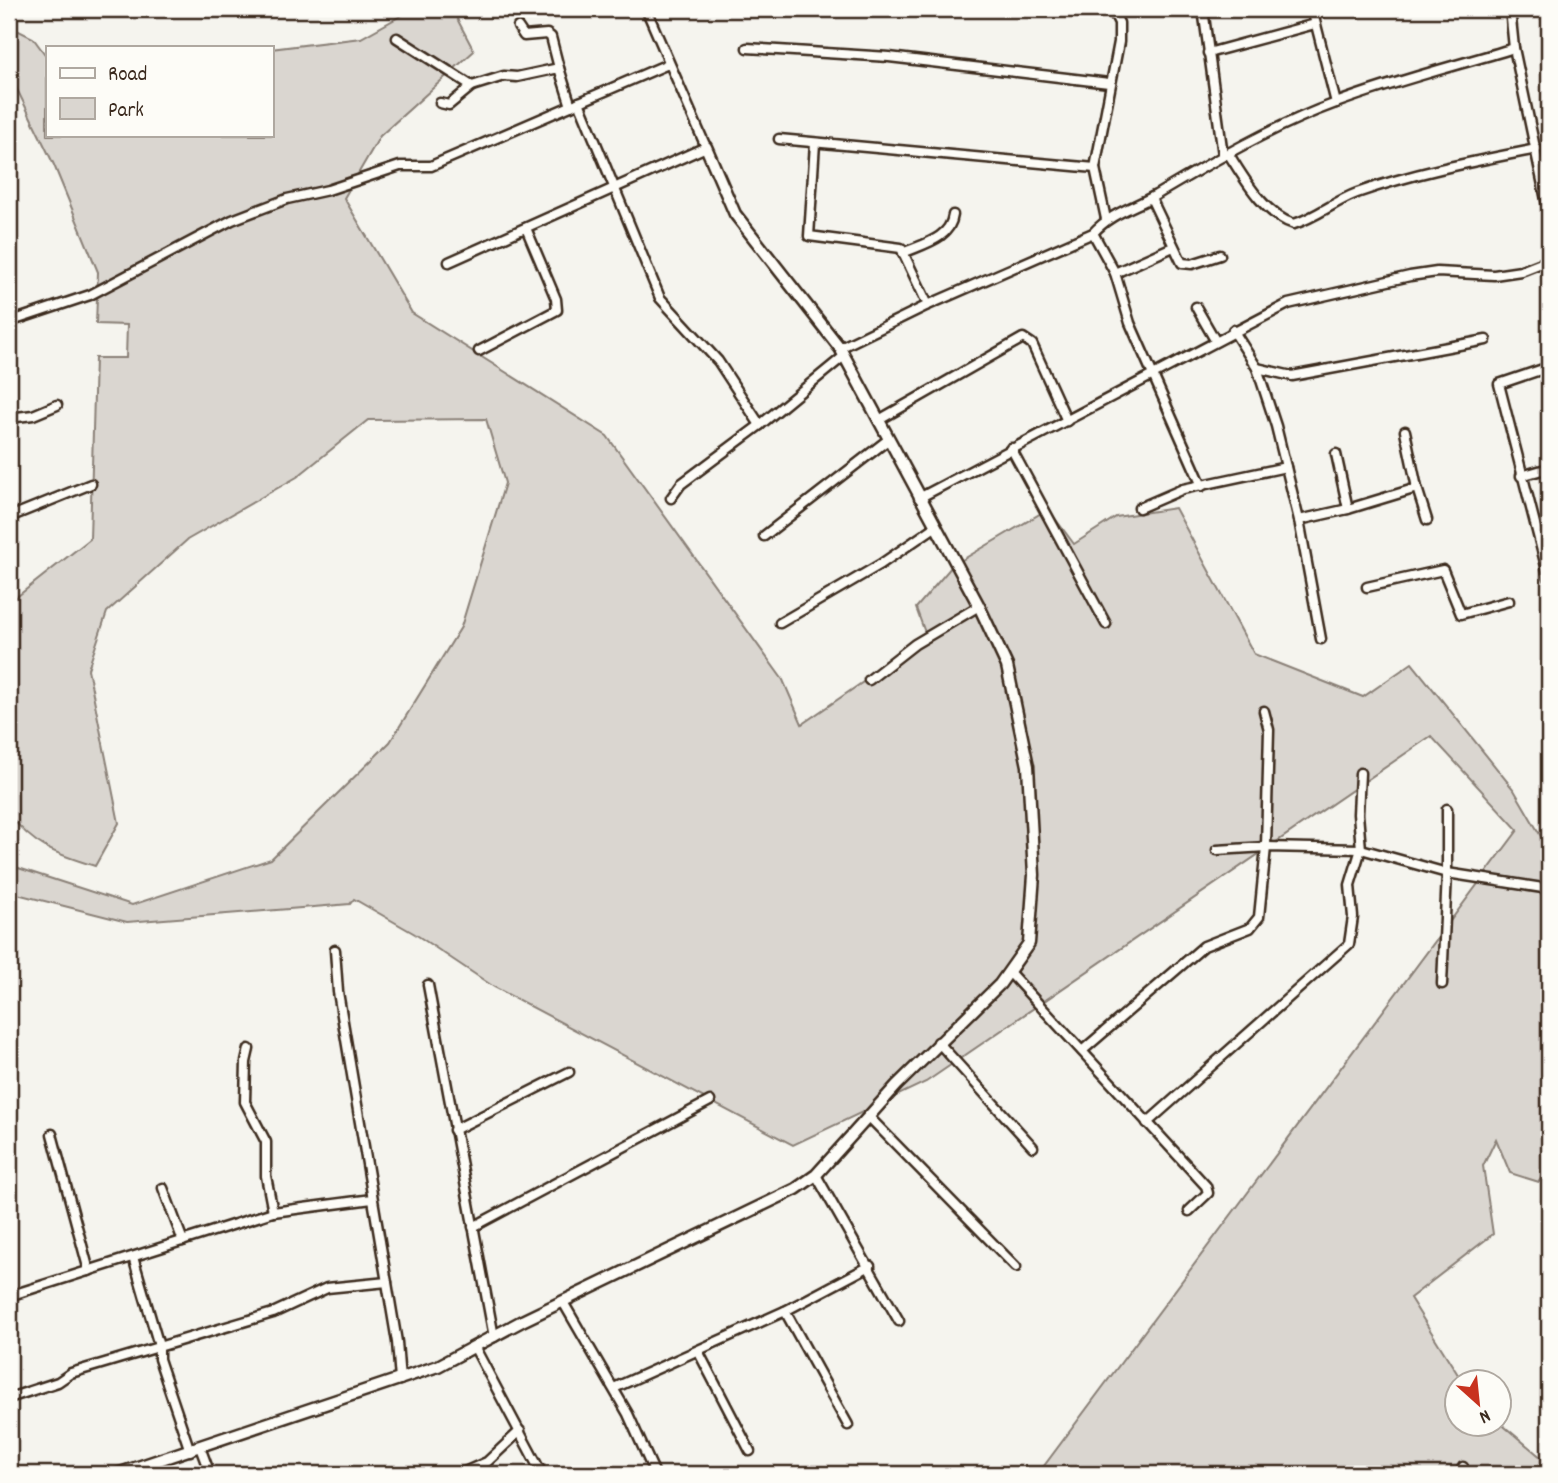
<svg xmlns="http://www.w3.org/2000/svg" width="1558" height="1483" font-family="Dekko,sans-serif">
  <rect width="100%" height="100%" fill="#f5f4ee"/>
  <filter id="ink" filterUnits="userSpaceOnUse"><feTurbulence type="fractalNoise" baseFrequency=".0143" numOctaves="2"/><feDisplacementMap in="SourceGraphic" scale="14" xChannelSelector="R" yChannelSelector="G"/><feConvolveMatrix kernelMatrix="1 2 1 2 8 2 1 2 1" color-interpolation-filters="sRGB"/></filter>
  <g filter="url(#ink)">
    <!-- green -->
    <path fill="#dad6d0" stroke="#8a8077" stroke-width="2" d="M413 9 454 13 474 51 380 136 344 198 412 313 607 436 783 680 802 724 927 638 916 608 952 566 1048 509 1074 544 1116 517 1175 508 1254 654 1363 697 1412 663 1514 790 1549 850V1163L1539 1182 1510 1173 1496 1139 1483 1166 1493 1234 1410 1298 1462 1381 1456 1382V1424L1499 1422 1549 1464V1474H1038L1518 830 1431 736 926 1082 793 1145 494 987 415 934 354 899 350 904 127 922 9 892V865L132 905 271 859 390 742 461 627 505 483 486 419 368 420 297 477 187 540 107 612 88 669 119 823 95 866C56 854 34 847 9 814V603L90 539 95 358H126L127 325 96 324 98 272 54 165 9 73V26L33 38 47 57V135H271V49L361 38Z"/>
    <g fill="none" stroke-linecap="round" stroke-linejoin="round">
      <defs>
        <g id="minor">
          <polyline points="1203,9 1223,155"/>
          <polyline points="1312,9 1336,103"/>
          <polyline points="1510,9 1514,48 1549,214"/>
          <polyline points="1313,15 1329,9"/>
          <polyline points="518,27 524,36 547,34 551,37 559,68"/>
          <polyline points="397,38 472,86 504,76 517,77 559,68 571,106"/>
          <polyline points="747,48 889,57 1109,83"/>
          <polyline points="1208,53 1315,24"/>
          <polyline points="579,102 660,298 718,361 760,425"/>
          <polyline points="440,103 449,105 472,86"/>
          <polyline points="779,139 1095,168"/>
          <polyline points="815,143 809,236 901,248 928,305"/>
          <path d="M1228 153C1244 178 1264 215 1294 224 1317 217 1335 201 1357 193 1416 172 1476 161 1537 149"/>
          <polyline points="1151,198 1182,263 1192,264 1220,255"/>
          <polyline points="1106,219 1095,168 1119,42 1119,23 1112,9"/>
          <polyline points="1093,233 1115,273 1130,323 1202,486"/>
          <path d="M903 253C923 244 950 239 953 215"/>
          <polyline points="449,262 706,147 646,9"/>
          <polyline points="1115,273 1173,247"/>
          <polyline points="1196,307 1215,340"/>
          <polyline points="9,322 90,295 232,220 287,199 328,190 400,166 431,166 668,64"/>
          <polyline points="1233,330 1257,368 1276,426 1299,520 1321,639"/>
          <path d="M840 348 928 305 1093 233C1111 213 1133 208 1156 195 1213 161 1273 126 1336 103 1394 81 1455 66 1514 48"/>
          <polyline points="479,351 557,310 556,299 526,228"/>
          <polyline points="1549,367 1499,384 1549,578"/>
          <polyline points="1257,368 1292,376 1486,340"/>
          <polyline points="9,418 33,415 57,405"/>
          <polyline points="879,420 1023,338 1032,344 1067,421"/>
          <polyline points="1405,431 1417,488 1427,520"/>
          <polyline points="1011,448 1106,624"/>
          <polyline points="1336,454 1348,509"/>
          <polyline points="1521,476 1549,468"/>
          <polyline points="671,498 681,484 760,425 844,356"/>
          <polyline points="919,498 1288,304 1410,276 1437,272 1494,275 1521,271 1549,260"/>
          <polyline points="9,507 12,516 91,484"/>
          <polyline points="1139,508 1183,489 1286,467"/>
          <polyline points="1299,520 1348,509 1417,488"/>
          <polyline points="764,536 889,439"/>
          <polyline points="1367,587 1443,570 1461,614 1509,601"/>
          <polyline points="780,623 881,564 935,527"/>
          <polyline points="869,680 915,644 979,606"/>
          <polyline points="1217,850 1266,847 1361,849 1447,873 1549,889"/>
          <polyline points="335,950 338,992 397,1342 400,1380"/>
          <polyline points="1010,973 1206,1186 1208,1193 1189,1211"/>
          <polyline points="1442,984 1447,873 1447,809"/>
          <polyline points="428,985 494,1337"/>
          <polyline points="938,1042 1033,1147"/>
          <polyline points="249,1049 246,1062 245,1102 266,1142 266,1176 273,1212"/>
          <polyline points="1082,1051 1204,946 1250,928 1259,917 1266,847 1269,730 1264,711"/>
          <polyline points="869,1117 1016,1267"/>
          <polyline points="1147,1123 1349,944 1353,917 1350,885 1361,849 1358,814 1360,773"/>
          <polyline points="454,1130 569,1072"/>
          <polyline points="52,1134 89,1271"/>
          <polyline points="816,1175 899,1321"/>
          <polyline points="163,1188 183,1241"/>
          <polyline points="473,1227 710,1101"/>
          <polyline points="133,1257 159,1346 159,1359 190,1451"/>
          <polyline points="9,1296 273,1212 372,1199"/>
          <polyline points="563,1302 628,1414 655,1474"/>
          <polyline points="785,1311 848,1425"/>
          <polyline points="475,1348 542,1474"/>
          <polyline points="698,1351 750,1451"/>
          <polyline points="614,1388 785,1311 870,1266"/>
          <polyline points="9,1398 58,1382 71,1373 273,1313 327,1288 387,1282"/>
          <polyline points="200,1447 210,1474"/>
          <polyline points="460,1474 487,1462 520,1431"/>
          <polyline points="1460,1474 1463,1467"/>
        </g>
        <polyline id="tertiary" points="117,1474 438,1366 522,1321 796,1189 816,1175 897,1085 1000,984 1029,943 1034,875 1028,766 1007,666 979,606 840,348 735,214 706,147"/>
      </defs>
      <!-- minor casing -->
      <use href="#minor" stroke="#3b2a1e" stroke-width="13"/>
      <!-- tertiary casing -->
      <use href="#tertiary" stroke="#3b2a1e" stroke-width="15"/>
      <!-- minor -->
      <use href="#minor" stroke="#fdfcf7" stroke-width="8"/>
      <!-- tertiary -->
      <use href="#tertiary" stroke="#fdfcf7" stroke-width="10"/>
    </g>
  </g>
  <!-- margin -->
  <rect width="1558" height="1483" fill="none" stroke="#fdfcf7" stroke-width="35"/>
  <rect x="18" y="18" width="1523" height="1448" fill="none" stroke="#3b2a1e" stroke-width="2.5" filter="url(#ink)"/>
  <!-- legend -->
  <rect x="46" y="46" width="228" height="91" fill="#fdfcf7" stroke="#afa8a0" stroke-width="2"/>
  <rect x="60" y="68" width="35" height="10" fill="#fdfcf7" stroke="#afa8a0" stroke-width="2"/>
  <text x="108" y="80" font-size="21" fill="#3b2a1e">Road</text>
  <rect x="60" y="98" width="35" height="21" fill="#dad6d0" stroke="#afa8a0" stroke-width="2"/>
  <text x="108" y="116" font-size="21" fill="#3b2a1e">Park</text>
  <!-- north arrow -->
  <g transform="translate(1478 1403) rotate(153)"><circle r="33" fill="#fdfcf7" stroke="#afa8a0" stroke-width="2"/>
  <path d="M0-5L12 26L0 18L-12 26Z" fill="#c8321e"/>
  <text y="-10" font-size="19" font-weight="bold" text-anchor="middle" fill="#3b2a1e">N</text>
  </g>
</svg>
